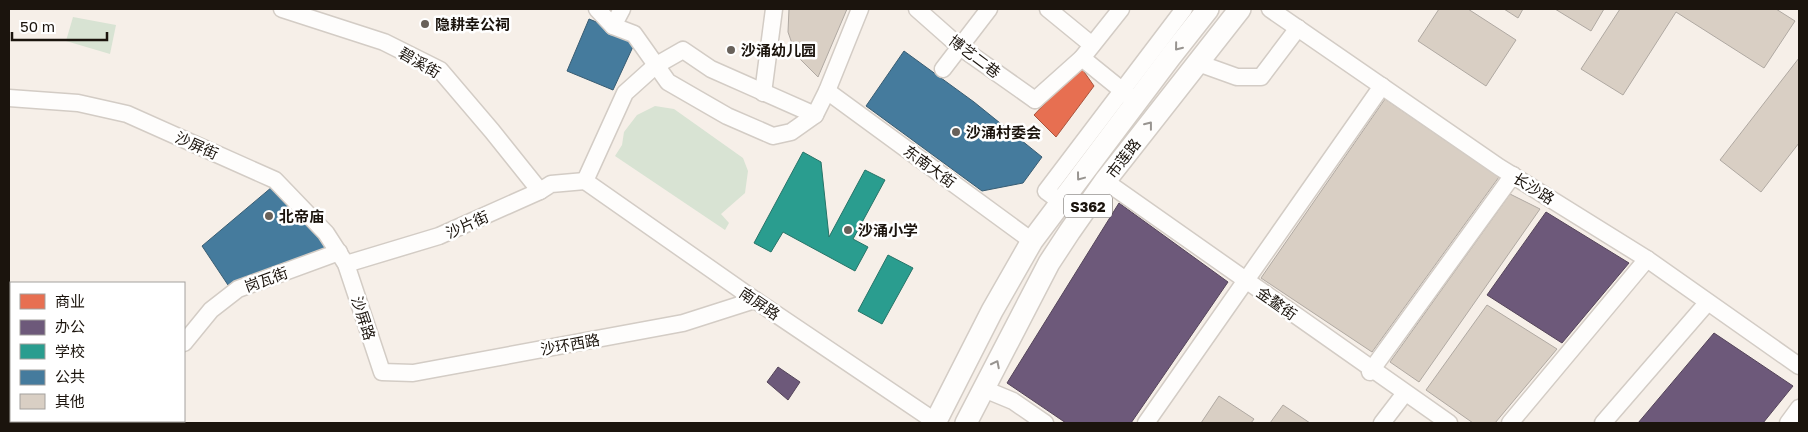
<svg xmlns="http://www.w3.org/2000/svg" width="1808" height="432" font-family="'Golos Text','Noto Sans SC',sans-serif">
  <rect width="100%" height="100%" fill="#f6efe8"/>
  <!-- green -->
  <g fill="#d8e3d3">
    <polygon points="73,17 116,25 110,54 66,41"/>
    <polygon points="655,106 674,109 743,158 748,171 745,193 721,214 729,223 725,230 615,156 622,145 624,132 637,115"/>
  </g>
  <!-- shops -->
  <polygon fill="#e76f51" stroke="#aa543d" points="1080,66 1094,86 1056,137 1034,115"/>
  <!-- offices -->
  <g fill="#6d597a" stroke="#544459">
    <polygon points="1119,203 1228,282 1131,423 1066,423 1007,383"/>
    <polygon points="1546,212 1629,263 1562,343 1487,295"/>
    <polygon points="1714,333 1793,386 1763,423 1638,423"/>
    <polygon points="778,367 800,382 788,400 767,382"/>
  </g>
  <!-- schools -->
  <g fill="#2a9d8f" stroke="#267468">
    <polygon points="803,152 821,162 829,237 865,170 885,180 853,239 868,247 855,271 783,232 771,252 754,243"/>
    <polygon points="888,255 913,268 882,324 858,311"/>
  </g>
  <!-- public -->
  <g fill="#457b9d" stroke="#385c72">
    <polygon points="589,19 637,38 613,90 567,71"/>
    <polygon points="904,51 974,102 1042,157 1023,183 982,191 866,106"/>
    <polygon points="272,187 329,247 228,285 202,246"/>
  </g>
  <!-- building -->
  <g fill="#d9cfc4" stroke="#b0a9a2">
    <polygon points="789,9 847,9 818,77 796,55 788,32"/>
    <polygon points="1439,9 1468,9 1516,40 1486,86 1418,41"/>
    <polygon points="1504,9 1523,9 1518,18"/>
    <polygon points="1555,9 1604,9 1591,31"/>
    <polygon points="1620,9 1776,9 1795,21 1764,68 1676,12 1623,95 1581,69"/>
    <polygon points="1799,58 1799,143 1761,192 1720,160"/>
    <polygon points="1385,99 1499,177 1372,352 1261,278"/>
    <polygon points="1510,194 1540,209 1419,382 1390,362"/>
    <polygon points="1487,305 1557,349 1495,423 1473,423 1426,390"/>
    <polygon points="1219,396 1254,419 1251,423 1201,423"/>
    <polygon points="1283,405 1310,423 1270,423"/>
  </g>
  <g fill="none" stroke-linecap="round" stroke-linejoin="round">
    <defs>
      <g id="minor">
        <polyline points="282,9 384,42 440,70 492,131 540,191"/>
        <polyline points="597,9 613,26 634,34 668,82 727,116 773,136 791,132 815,115 827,91 860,9"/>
        <polyline points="917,9 960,47 1035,100"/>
        <polyline points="1048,9 1092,45"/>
        <polyline points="1270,9 1499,167 1647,259 1799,366"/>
        <polyline points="613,26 622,9"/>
        <polyline points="1082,58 1129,96"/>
        <polyline points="1198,63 1237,77 1261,77 1298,28"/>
        <polyline points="943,69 989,9"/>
        <polyline points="827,91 1032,241"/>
        <polyline points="763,93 774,9"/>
        <polyline points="9,98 78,103 127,114 275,180 326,233 346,264 382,372 413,373 683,323 755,300"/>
        <polyline points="1035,100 1082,58 1121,9"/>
        <polyline points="585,181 755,300 936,422"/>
        <polyline points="585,181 625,93 655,66 683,50 711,69 815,115"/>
        <polyline points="1105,181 1449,423"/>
        <polyline points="1061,202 1046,191 1184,9"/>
        <polyline points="346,264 439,236 540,191 551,184 585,181"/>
        <polyline points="184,343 211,310 238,289 339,252"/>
        <polyline points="1370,372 1513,175"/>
        <polyline points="984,389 1013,401 1045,423"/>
        <polyline points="119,423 121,421"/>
        <polyline points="1146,423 1382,86"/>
        <polyline points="1382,423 1405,393"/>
        <polyline points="1510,423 1647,259"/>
        <polyline points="1603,423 1707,303"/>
        <polyline points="1788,423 1799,408"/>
      </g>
      <g id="major">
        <polyline points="935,423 992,311 1032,241 1171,56 1208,9"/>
        <polyline points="966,423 1049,263 1070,231 1105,181 1240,9"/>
      </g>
    </defs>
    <!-- minor casing -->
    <use href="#minor" stroke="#d3ccc5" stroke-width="19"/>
    <!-- major casing -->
    <use href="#major" stroke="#d3ccc5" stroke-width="24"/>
    <!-- minor -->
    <use href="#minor" stroke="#fefdfc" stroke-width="16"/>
    <!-- major -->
    <use href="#major" stroke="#fefdfc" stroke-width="21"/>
  </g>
  <!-- one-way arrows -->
  <defs><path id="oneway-chevron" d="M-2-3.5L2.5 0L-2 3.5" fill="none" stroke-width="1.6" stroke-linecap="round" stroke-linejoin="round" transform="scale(1.25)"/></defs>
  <g stroke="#989490">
    <use href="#oneway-chevron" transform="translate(1178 47) rotate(129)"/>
    <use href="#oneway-chevron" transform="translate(1149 125) rotate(-52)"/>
    <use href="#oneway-chevron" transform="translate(1080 177) rotate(127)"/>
    <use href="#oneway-chevron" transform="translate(996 364) rotate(-63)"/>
  </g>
  <!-- markers -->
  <g fill="#68615a" stroke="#fff" stroke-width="2">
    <circle cx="425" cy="24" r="5"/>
    <circle cx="731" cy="50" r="5"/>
    <circle cx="956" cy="132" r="5"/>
    <circle cx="269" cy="216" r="5"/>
    <circle cx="848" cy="230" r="5"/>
  </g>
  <g text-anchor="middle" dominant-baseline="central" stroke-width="5" stroke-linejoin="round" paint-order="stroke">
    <!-- shield labels -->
    <rect fill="#fff" stroke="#5f5a56" stroke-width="1" x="1064" y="194.5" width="48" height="23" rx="4"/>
    <g font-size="14" font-weight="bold" fill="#1b140d">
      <text x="1088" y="206">S362</text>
    </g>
    <!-- poi labels -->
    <g font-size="15" font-weight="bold" fill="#1b140d" stroke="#fff" text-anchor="start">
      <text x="435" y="24">隐耕幸公祠</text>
      <text x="741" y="50">沙涌幼儿园</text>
      <text x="966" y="132">沙涌村委会</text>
      <text x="279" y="216">北帝庙</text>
      <text x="858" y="230">沙涌小学</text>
    </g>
    <!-- street labels -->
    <g font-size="15" fill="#1b140d" stroke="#fff">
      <text transform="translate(975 56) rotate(37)">博艺二巷</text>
      <text transform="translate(420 62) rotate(30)">碧溪街</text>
      <text transform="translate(197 145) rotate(24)">沙屏街</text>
      <text transform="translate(1123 158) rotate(-52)">市莲路</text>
      <text transform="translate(930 166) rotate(36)">东南大街</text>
      <text transform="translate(1534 188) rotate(32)">长沙路</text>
      <text transform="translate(467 224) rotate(-24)">沙片街</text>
      <text transform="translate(266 279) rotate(-20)">岗瓦街</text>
      <text transform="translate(760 303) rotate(34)">南屏路</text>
      <text transform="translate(1277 303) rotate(35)">金鳌街</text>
      <text transform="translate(364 318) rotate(72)">沙屏路</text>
      <text transform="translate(570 344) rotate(-10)">沙环西路</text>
    </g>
  </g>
  <!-- border -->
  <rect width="1808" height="432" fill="none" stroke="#1b140d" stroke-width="20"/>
  <!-- legend -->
  <rect x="10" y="282" width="175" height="140" fill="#ffffff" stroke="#a4a19e"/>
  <rect x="20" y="294" width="25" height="15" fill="#e76f51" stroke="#a4a19e"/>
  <text x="55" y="307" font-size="15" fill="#1b140d">商业</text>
  <rect x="20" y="320" width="25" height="15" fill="#6d597a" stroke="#a4a19e"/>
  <text x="55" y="332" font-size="15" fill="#1b140d">办公</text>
  <rect x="20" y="344" width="25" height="15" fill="#2a9d8f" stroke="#a4a19e"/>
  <text x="55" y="357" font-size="15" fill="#1b140d">学校</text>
  <rect x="20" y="370" width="25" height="15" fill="#457b9d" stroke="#a4a19e"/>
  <text x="55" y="382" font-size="15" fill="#1b140d">公共</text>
  <rect x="20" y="394" width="25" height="15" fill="#d9cfc4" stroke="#a4a19e"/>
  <text x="55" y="407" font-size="15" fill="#1b140d">其他</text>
  <!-- scale -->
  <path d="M12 32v8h95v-8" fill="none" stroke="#1b140d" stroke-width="2.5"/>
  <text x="20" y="32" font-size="15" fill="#1b140d" stroke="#ffffff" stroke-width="4" paint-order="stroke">50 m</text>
</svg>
